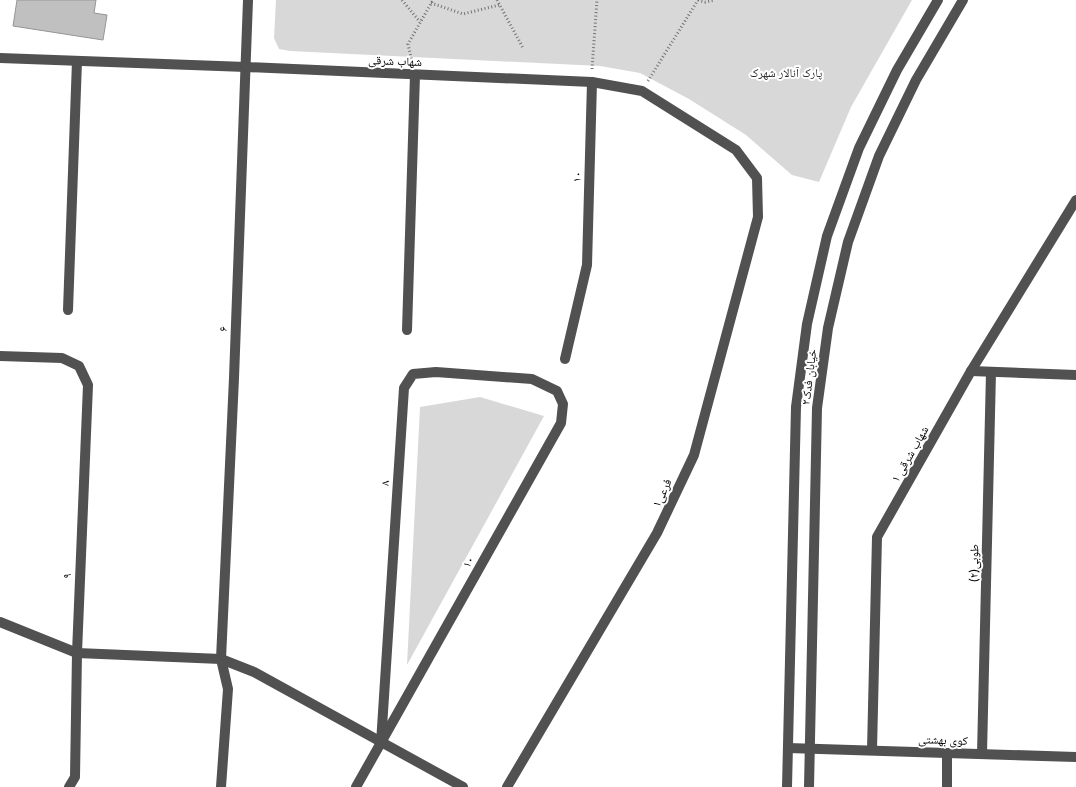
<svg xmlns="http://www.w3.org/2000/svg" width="1076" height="787" font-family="'Varela Round','Noto Naskh Arabic',sans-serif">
  <rect width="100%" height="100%" fill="#fff"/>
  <!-- green -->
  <g fill="#d8d8d8">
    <polygon points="276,0 912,0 851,107 819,182 792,175 746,135 689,99 640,73 600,66 290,51 279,49 274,38"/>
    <polygon points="480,397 544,416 407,665 420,407"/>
  </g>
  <!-- building -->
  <polygon fill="#c0c0c0" stroke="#959595" points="17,0 96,0 94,13 107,15 103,40 13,26"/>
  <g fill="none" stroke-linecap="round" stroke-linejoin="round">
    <!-- path -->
    <g stroke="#737373" stroke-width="3" stroke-dasharray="1 2.5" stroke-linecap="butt">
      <polyline points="402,0 420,22"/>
      <polyline points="497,0 523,48"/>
      <polyline points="698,0 705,2 715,0"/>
      <polyline points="431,3 463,14 499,5"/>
      <polyline points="412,62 408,44 433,0"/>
      <polyline points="592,69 597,0"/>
      <polyline points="648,81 698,0"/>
    </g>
    <!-- minor -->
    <g stroke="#515151" stroke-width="10">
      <polyline points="0,58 246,67 592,82 642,91 736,150 757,178 758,217 694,455 657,533 507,787"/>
      <polyline points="68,310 77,61"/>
      <polyline points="407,330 415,75"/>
      <polyline points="0,356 62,358 79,366 88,385 77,653 75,777 69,787"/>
      <polyline points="565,359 587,265 592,82"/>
      <polyline points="971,371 1076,375"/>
      <polyline points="0,622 77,653 221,659 254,672 463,787"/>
      <polyline points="788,748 1076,757"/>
      <polyline points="872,750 877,537 971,371 1076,200"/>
      <polyline points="982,754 991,372"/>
      <polyline points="221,787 228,689 221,659 234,378 248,0"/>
      <polyline points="356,787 561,423 563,404 557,391 532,379 436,372 413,374 404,388 381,743"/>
      <polyline points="947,787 947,753"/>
    </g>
    <!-- tertiary -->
    <g stroke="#515151" stroke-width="10">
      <polyline points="787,787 796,407 807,324 827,236 859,148 897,70 938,0"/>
      <polyline points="809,787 817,408 828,328 848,242 879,156 916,80 963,0"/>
    </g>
  </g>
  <g text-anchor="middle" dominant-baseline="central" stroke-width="4" stroke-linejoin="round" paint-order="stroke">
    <!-- street labels -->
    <g font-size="12" fill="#000" stroke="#fff">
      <text transform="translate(395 61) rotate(2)">شهاب شرقی</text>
      <text transform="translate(577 177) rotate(-88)">۱۰</text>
      <text transform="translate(223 329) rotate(-88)">۶</text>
      <text transform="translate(809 377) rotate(-83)">خیابان فدک۲</text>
      <text transform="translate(910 454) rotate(-60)">شهاب شرقی ۱</text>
      <text transform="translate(385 483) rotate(-86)">۸</text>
      <text transform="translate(662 493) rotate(-65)">فرعی۱</text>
      <text transform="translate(468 562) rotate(-61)">۱۰</text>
      <text transform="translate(974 563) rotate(-89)">طوبی(۲)</text>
      <text transform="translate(67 576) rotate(-88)">۹</text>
      <text transform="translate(943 740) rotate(2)">کوی بهشتی</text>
    </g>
    <!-- park labels -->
    <g font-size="12" fill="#2f2f2f" stroke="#fff">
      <text x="786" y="73">پارک آنالار شهرک</text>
    </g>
  </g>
</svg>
